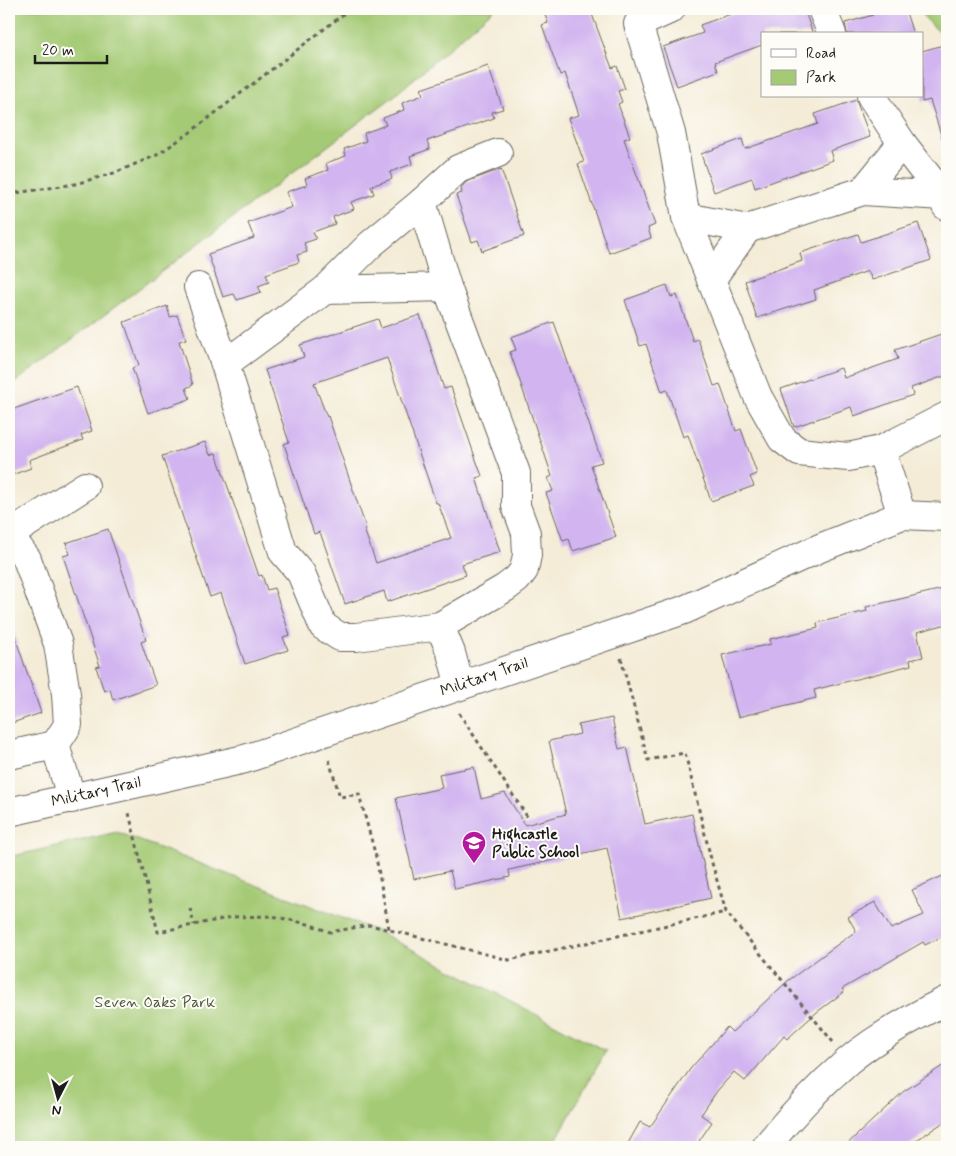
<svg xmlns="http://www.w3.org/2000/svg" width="956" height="1156" font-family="Mynerve,sans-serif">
  <rect width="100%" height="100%" fill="#fdfcf7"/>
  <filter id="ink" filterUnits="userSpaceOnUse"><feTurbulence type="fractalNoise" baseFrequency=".02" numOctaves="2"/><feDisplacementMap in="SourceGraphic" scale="10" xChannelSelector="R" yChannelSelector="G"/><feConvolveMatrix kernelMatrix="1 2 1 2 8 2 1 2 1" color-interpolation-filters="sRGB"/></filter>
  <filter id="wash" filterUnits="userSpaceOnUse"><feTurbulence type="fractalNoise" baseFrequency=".0096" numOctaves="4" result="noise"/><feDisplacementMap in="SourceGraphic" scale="20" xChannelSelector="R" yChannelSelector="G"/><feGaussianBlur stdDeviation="1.12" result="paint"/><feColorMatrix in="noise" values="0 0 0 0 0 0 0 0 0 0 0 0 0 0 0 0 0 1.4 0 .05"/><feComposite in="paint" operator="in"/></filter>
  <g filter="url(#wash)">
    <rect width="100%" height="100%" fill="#f4ecd7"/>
    <!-- green -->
    <g fill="#a4ca75" stroke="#607348">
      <polygon points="9,9 494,9 394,96 9,387"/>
      <polygon points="916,9 947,9 947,40"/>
      <polygon points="117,832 379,932 606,1051 552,1147 9,1147 9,857"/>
    </g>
    <g id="blocks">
      <!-- building -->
      <g fill="#d2b5f0" fill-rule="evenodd">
        <polygon points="543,9 590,9 612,68 617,66 625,89 618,91 622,102 618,104 630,137 624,139 655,225 648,228 651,238 609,253 578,164 584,162 568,118 579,115 565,73 560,75 542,25 548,23"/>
        <polygon points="745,9 804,9 813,34 762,34 762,45 715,62 718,71 677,86 663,47 703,33 700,25"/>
        <polygon points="871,9 905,9 913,34 847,34 845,23 873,15"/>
        <polygon points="943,45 947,59 947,141 943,141 930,100 922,102 922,51"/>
        <polygon points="488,66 503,109 492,112 494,118 427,141 430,149 410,156 412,164 390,172 392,179 371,186 374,194 351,202 354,209 333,217 335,224 313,232 316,239 304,243 307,252 297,255 299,262 266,274 269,282 258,286 261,292 237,300 234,294 223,297 208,254 254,238 248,223 292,207 286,192 307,185 305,178 328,170 326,163 346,156 344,149 366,141 364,133 386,125 383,118 404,110 402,103 423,95 421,89"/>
        <polygon points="856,100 870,137 830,151 833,160 755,188 752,178 714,192 701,154 742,139 745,149 818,124 815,114"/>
        <polygon points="501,169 524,236 482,251 478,240 472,242 456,195 462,193 461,188 466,182"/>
        <polygon points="918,223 931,260 872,280 868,271 814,290 816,299 757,318 745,281 802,261 800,253 858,234 861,242"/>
        <polygon points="667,285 671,297 677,295 693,341 698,339 714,386 720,384 736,431 741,429 757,474 750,477 754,486 711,501 688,435 683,437 667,390 662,392 646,344 640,346 625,300"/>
        <polygon points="167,306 170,317 177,315 186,339 179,341 193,385 186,388 190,399 148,413 132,368 139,365 124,322"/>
        <path d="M420 315 444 389 451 387 475 457 482 476 476 478 500 552 462 564 466 575 387 602 384 591 345 604 320 532 314 534 284 444 289 442 265 370 304 357 300 345 378 319 381 328ZM387 358 436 503H438L451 538 376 563 364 529 366 528 328 416 327 417 314 383Z"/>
        <polygon points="554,322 602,462 591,465 616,537 573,551 569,539 563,541 546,493 553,491 548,478 552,476 510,352 516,350 511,337"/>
        <polygon points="947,332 947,375 911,388 913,395 854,416 851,407 794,427 781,389 841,368 844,378 898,359 895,350"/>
        <polygon points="77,387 92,431 81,435 83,440 29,460 31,468 9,476 9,412 11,411 11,410"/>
        <polygon points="205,442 210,455 216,453 259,576 262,575 267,590 274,588 290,635 283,637 288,650 245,664 221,593 210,597 162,456"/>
        <polygon points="108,529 146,640 141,642 156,685 113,700 110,689 104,691 96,667 100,666 63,556 70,554 66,543"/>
        <polygon points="947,588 947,624 917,632 923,657 910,660 911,665 814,690 816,698 738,717 722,655 771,644 770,639 818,628 817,623 867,611 866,607"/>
        <polygon points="9,628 12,628 41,713 9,724"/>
        <polygon points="612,718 619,749 627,747 645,824 692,814 711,898 622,918 607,848 509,870 510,877 455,889 450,871 414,879 396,798 442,788 439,774 474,767 481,799 505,793 525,825 566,814 549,741 580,734 578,725"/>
        <polygon points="947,874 947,934 925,945 923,942 842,989 844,992 817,1012 787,1039 784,1036 745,1081 734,1072 717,1091 701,1115 712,1122 695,1147 626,1147 640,1122 650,1127 691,1068 727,1027 732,1032 789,980 856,931 848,917 875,902 891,929 924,915 912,890"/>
        <polygon points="947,1063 947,1120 906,1147 844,1147 904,1091"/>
      </g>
    </g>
  </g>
  <g filter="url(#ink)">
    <use href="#blocks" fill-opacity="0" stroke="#68655d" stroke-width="1"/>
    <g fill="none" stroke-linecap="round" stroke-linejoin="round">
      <defs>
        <g id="minor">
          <polyline points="671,9 638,24 671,133 686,217 758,397 782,439 799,452 848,457 881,450 947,416"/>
          <polyline points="822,9 832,34"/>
          <polyline points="871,96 902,143 943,196 946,206"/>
          <polyline points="863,191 902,143"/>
          <polyline points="686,217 747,229 863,191 943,196 947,193"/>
          <polyline points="711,280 747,229"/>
          <polyline points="198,287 225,364 283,552 301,573 323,626 340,637 356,637 440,626 505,588 517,579 524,570 527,555 526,533 516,506 516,473 447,287 422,202"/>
          <polyline points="325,290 447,287"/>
          <polyline points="225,364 325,290 371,244 422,202 458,169 498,153"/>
          <polyline points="881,450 902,515"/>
          <polyline points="9,535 27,559 58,644 66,694 68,725 55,745 9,755"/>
          <polyline points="9,535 85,486"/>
          <polyline points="440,626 451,653 460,686"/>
          <polyline points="55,745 72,799"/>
          <polyline points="9,812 245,759 684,610 820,548 902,515 947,517"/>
          <path d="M766 1147C790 1116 818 1087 848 1061 878 1036 913 1017 947 1000"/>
        </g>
      </defs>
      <!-- minor casing -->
      <use href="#minor" stroke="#68655d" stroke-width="30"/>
      <!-- path -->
      <g stroke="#68655d" stroke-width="3" stroke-dasharray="4 4" stroke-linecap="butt">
        <polyline points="9,194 75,184 114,173 157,155 188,134 350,9"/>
        <polyline points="621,658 648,760 685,753 712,863 726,912 833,1042"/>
        <polyline points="459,713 528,818"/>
        <polyline points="329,760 340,797 359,794 376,857 389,929"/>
        <polyline points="129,813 158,932 233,917 272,916 308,924 330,932 370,925 509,960 726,912"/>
        <polyline points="190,908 194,925"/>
      </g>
      <!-- minor -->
      <use href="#minor" stroke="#fff" stroke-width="28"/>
    </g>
  </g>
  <!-- icons -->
  <defs>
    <symbol id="school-pin" viewBox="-11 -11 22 30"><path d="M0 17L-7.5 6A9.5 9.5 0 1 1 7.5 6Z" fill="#b5179e" stroke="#fdfcf7"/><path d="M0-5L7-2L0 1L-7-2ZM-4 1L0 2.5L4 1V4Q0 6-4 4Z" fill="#fff"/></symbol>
  </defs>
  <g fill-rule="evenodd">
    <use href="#school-pin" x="460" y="829" width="28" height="38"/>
  </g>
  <g text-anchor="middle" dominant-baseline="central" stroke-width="4" stroke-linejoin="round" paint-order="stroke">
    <!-- street labels -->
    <g font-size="16" fill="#1c1c1c" stroke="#fdfcf7">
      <text transform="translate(484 677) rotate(-19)">Military Trail</text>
      <text transform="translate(96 792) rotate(-13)">Military Trail</text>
    </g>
    <!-- poi labels -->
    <g font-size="16" font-weight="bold" fill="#1c1c1c" stroke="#fdfcf7" text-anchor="start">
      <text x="492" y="834">Highcastle<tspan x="492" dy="18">Public School</tspan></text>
    </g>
    <!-- park labels -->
    <g font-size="16" fill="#4c593b" stroke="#fdfcf7">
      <text x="155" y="1002">Seven Oaks Park</text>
    </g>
  </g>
  <!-- margin -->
  <rect width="956" height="1156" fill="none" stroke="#fdfcf7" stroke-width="30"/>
  <!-- legend -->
  <rect x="761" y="32" width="162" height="65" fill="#fdfcf7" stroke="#a3a29f"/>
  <rect x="771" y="49" width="25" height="8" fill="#ffffff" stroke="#a3a29f"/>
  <text x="806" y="58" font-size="15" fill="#1c1c1c">Road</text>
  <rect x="771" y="70" width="25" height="15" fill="#a4ca75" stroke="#a3a29f"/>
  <text x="806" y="82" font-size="15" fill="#1c1c1c">Park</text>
  <!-- north arrow -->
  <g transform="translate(58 1098) rotate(186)" stroke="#fdfcf7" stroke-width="4" paint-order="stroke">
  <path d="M0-4L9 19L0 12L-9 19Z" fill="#1c1c1c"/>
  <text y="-8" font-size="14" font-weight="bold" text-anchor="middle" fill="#1c1c1c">N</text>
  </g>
  <!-- scale -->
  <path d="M35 55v8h72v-8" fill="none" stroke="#1c1c1c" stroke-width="2.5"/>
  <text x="42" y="55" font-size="15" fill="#1c1c1c" stroke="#fdfcf7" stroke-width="4" paint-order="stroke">20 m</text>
</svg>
